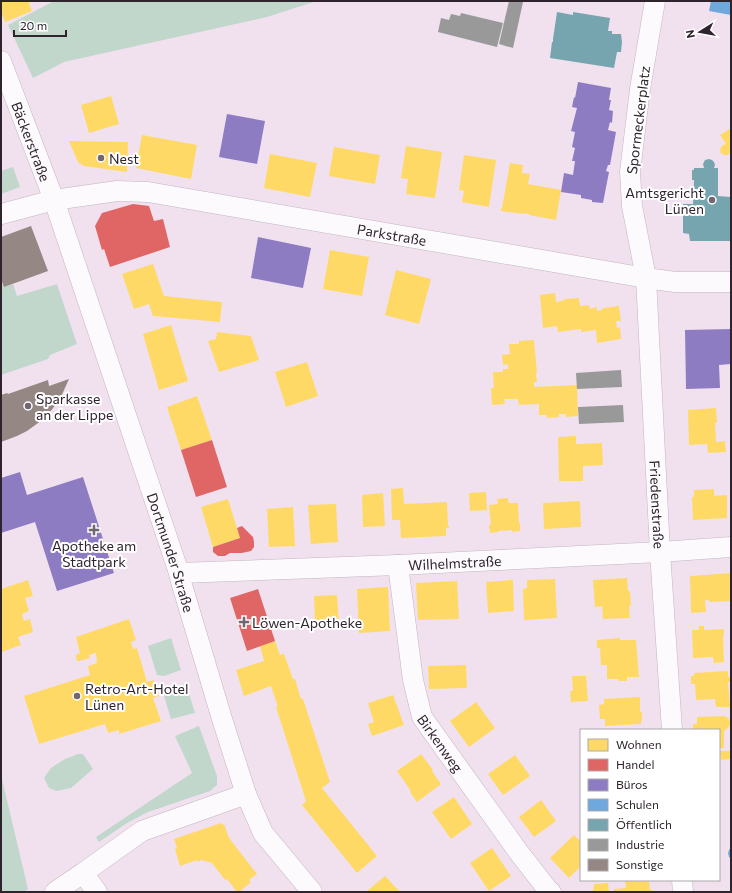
<svg xmlns="http://www.w3.org/2000/svg" width="732" height="893" font-family="Commissioner,sans-serif">
  <rect width="100%" height="100%" fill="#f1e1ef"/>
  <!-- green -->
  <g fill="#c2d7cb">
    <polygon points="54,1 317,1 267,17 64,62 33,78 8,25"/>
    <polygon points="13,167 20,187 1,194 1,171"/>
    <polygon points="1,279 4,287 13,284 17,296 57,284 77,344 50,355 48,359 1,375"/>
    <polygon points="171,638 181,670 164,676 157,675 148,646"/>
    <polygon points="186,684 195,713 171,719 164,696 169,689"/>
    <polygon points="199,726 217,776 217,785 210,791 148,812 127,823 99,842 96,837 192,773 175,736"/>
    <polygon points="78,754 83,754 93,769 71,788 56,791 49,788 44,778 51,768 65,759"/>
    <polygon points="1,775 28,889 24,892 1,892"/>
  </g>
  <!-- homes -->
  <g fill="#ffd966">
    <polygon points="1,1 28,1 32,11 5,22 1,11"/>
    <polygon points="111,96 119,124 89,133 81,105"/>
    <polygon points="731,128 731,151 728,155 724,155 721,153 720,150 721,147 723,145 726,144 720,135"/>
    <polygon points="142,135 197,145 191,179 136,168"/>
    <polygon points="69,141 128,142 127,172 84,166 79,163 77,160"/>
    <polygon points="406,146 442,152 435,198 406,194 408,179 401,178"/>
    <polygon points="334,147 380,155 375,184 329,176"/>
    <polygon points="270,154 317,163 310,197 264,188"/>
    <polygon points="464,155 496,160 489,207 462,202 464,191 459,190"/>
    <polygon points="510,163 523,165 522,173 530,174 528,184 561,190 556,220 529,215 529,214 524,213 524,214 501,211 501,208 502,208"/>
    <polygon points="330,250 369,257 362,296 323,289"/>
    <polygon points="153,264 164,296 222,302 220,322 153,316 149,304 134,309 122,274"/>
    <polygon points="396,270 431,279 419,324 385,315"/>
    <polygon points="555,293 556,302 562,301 565,299 579,298 580,306 589,305 590,309 597,307 597,311 601,310 604,308 619,306 621,321 616,321 617,328 620,327 621,339 597,343 596,330 581,332 581,329 558,332 557,326 543,328 540,295"/>
    <polygon points="171,325 188,381 159,390 143,334"/>
    <polygon points="217,332 251,336 259,360 219,372 208,341 216,339"/>
    <polygon points="534,340 537,373 536,373 537,382 534,382 534,387 577,385 578,416 566,417 566,414 559,414 559,417 547,418 547,415 539,415 539,404 519,405 518,399 504,399 505,404 492,405 491,388 494,388 493,372 503,372 503,369 508,369 508,364 503,365 502,355 510,354 509,344 519,344 519,341"/>
    <polygon points="307,362 318,396 286,407 275,372"/>
    <polygon points="197,396 212,440 181,450 167,407"/>
    <polygon points="716,408 717,423 715,423 716,442 725,441 726,452 708,453 707,444 689,445 688,410"/>
    <polygon points="576,436 576,444 602,443 603,465 583,466 583,481 559,481 558,437"/>
    <polygon points="403,488 404,504 447,502 448,526 449,526 449,528 446,528 446,536 401,538 400,520 392,520 391,489"/>
    <polygon points="714,489 714,496 727,495 727,518 693,520 692,497 694,497 694,490"/>
    <polygon points="486,492 487,510 470,511 469,493"/>
    <polygon points="383,493 385,526 363,527 362,495"/>
    <polygon points="508,498 509,503 518,503 519,523 520,523 520,531 512,532 512,530 498,531 498,532 490,533 489,525 491,525 489,505 498,504 497,499"/>
    <polygon points="228,499 240,538 213,547 201,507"/>
    <polygon points="580,501 581,527 544,529 543,503"/>
    <polygon points="336,504 338,542 311,544 308,505"/>
    <polygon points="293,507 295,546 269,547 267,509"/>
    <polygon points="731,573 731,601 709,602 709,600 705,600 706,612 691,613 690,576"/>
    <polygon points="627,578 628,591 630,591 631,606 629,606 630,618 603,619 602,606 595,607 593,580"/>
    <polygon points="555,579 557,618 524,620 523,589 527,588 527,580"/>
    <polygon points="28,580 33,596 25,598 29,611 22,614 24,621 30,619 33,632 18,637 21,645 1,652 1,589"/>
    <polygon points="513,580 514,611 488,613 486,582"/>
    <polygon points="457,581 459,619 418,620 416,583"/>
    <polygon points="388,587 390,631 359,633 357,589"/>
    <polygon points="337,595 339,623 315,624 314,596"/>
    <polygon points="129,619 136,640 131,642 133,649 137,648 147,682 154,680 159,696 153,698 161,721 119,734 119,730 108,733 105,724 39,744 24,696 90,675 88,666 97,663 96,653 89,655 90,658 79,661 77,661 76,658 76,655 80,653 76,637"/>
    <polygon points="699,626 704,626 704,630 724,629 724,635 723,635 724,662 714,663 713,657 693,658 692,630 699,630"/>
    <polygon points="620,638 620,640 636,640 639,677 627,677 627,681 619,681 618,679 607,679 607,665 601,665 600,648 597,648 597,640"/>
    <polygon points="275,641 280,655 284,654 293,679 295,679 301,699 303,699 330,782 322,788 377,856 357,873 302,805 306,801 276,707 278,707 271,686 244,696 236,670 264,661 260,646"/>
    <polygon points="466,665 467,688 429,689 428,666"/>
    <polygon points="728,671 728,677 731,677 731,682 728,682 730,707 716,707 715,699 696,700 695,684 691,684 691,676 694,676 694,673"/>
    <polygon points="572,676 586,676 588,701 571,702 570,691 573,691"/>
    <polygon points="393,695 404,725 372,736 368,724 374,722 368,703"/>
    <polygon points="640,697 640,711 642,713 642,720 641,722 641,724 605,726 605,719 600,719 599,705 604,704 604,699"/>
    <polygon points="476,702 495,728 469,747 450,721"/>
    <polygon points="724,716 728,718 731,723 728,728 724,731 724,748 719,748 719,730 695,730 695,729 693,729 693,724 697,724 697,717"/>
    <polygon points="720,751 731,751 731,759 721,760"/>
    <polygon points="421,754 433,770 432,771 441,784 417,802 410,792 411,791 397,771"/>
    <polygon points="515,755 530,776 503,795 488,774"/>
    <polygon points="454,797 472,824 451,839 432,812"/>
    <polygon points="541,800 556,821 534,837 519,817"/>
    <polygon points="221,823 222,825 224,824 229,838 257,874 249,880 251,882 239,892 237,892 227,879 225,880 212,863 201,860 197,862 197,860 180,866 175,849 177,848 174,839"/>
    <polygon points="574,835 581,842 581,866 569,878 550,858"/>
    <polygon points="492,848 511,876 489,891 470,863"/>
    <polygon points="385,876 400,892 366,892"/>
    <polygon points="625,880 649,880 650,890 651,890 653,892 614,892 614,889 626,888"/>
    <polygon points="608,883 609,892 593,892 594,884"/>
  </g>
  <!-- shops -->
  <g fill="#e06666">
    <polygon points="133,204 149,206 154,221 163,219 170,247 110,267 104,249 102,250 95,226 102,213"/>
    <polygon points="212,440 227,487 196,497 181,450"/>
    <polygon points="242,526 253,537 254,542 254,547 251,551 242,553 230,553 225,556 218,556 213,552 213,547 240,538 237,528"/>
    <polygon points="258,589 275,641 247,651 230,598"/>
  </g>
  <!-- offices -->
  <g fill="#8e7cc3">
    <polygon points="578,82 611,88 609,100 611,100 609,110 613,111 612,123 610,122 608,130 616,132 610,165 608,165 606,171 609,172 603,203 592,202 592,200 581,198 581,195 561,192 564,173 573,175 575,161 572,161 575,148 572,147 575,132 571,131 577,108 572,107 574,97 575,98"/>
    <polygon points="227,114 265,121 257,164 219,157"/>
    <polygon points="258,237 311,248 303,288 251,278"/>
    <polygon points="731,329 731,364 719,365 720,388 686,389 685,330"/>
    <polygon points="20,472 27,495 83,477 114,573 57,591 35,522 1,533 1,478"/>
  </g>
  <!-- schools -->
  <g fill="#6fa8dc">
    <polygon points="711,1 731,1 731,15 709,11"/>
    <polygon points="731,847 731,859 729,857 728,853 729,850"/>
  </g>
  <!-- public -->
  <g fill="#76a5af">
    <polygon points="557,12 573,15 573,12 610,18 608,31 612,31 612,34 621,34 622,42 621,52 617,52 614,68 550,58 552,42 553,42 553,39"/>
    <polygon points="709,159 712,160 714,162 715,165 714,168 718,168 718,196 731,197 731,241 690,241 689,234 683,233 683,204 693,204 694,180 692,180 692,170 694,170 694,168 704,168 703,164 705,160"/>
  </g>
  <!-- industry -->
  <g fill="#999">
    <polygon points="509,1 518,1 523,2 513,48 499,44"/>
    <polygon points="461,13 503,23 497,47 438,32 441,18 449,20 451,14 460,16"/>
    <polygon points="621,370 622,387 577,389 576,373"/>
    <polygon points="623,405 624,422 579,424 578,407"/>
  </g>
  <!-- building -->
  <g fill="#948784">
    <polygon points="31,226 48,271 4,287 1,279 1,237"/>
    <polygon points="69,379 60,399 50,412 38,423 27,431 17,436 1,442 1,395 7,393 8,394 48,380 49,386"/>
  </g>
  <g fill="none" stroke-linecap="round" stroke-linejoin="round">
    <defs>
      <g id="street">
        <path id="s1" d="M655 1 640 89 630 172 632 206 646 278 660 552 672 730"/>
        <path id="s2" d="M1 61 54 200 179 573 182 585 222 719 246 794 263 833 312 892"/>
        <path id="s3" d="M1 214 54 200 117 191 148 192 646 278 675 282H731"/>
        <path id="s4" d="M398 565 413 680 422 717 520 854 548 890 551 892"/>
        <path id="s5" d="M179 573 398 565 660 552 731 547"/>
        <polyline points="83,873 97,892"/>
        <polyline points="682,880 683,892"/>
        <polyline points="55,892 83,873 142,831 246,794"/>
      </g>
    </defs>
    <!-- street casing -->
    <use href="#street" stroke="#c1b5c0" stroke-width="21"/>
    <!-- street -->
    <use href="#street" stroke="#fdfafd" stroke-width="20"/>
  </g>
  <!-- markers -->
  <g fill="#736672" stroke="#fff" stroke-width="1.5">
    <circle cx="101" cy="158" r="4"/>
    <circle cx="712" cy="200" r="4"/>
    <circle cx="28" cy="406" r="4"/>
    <path d="M92 524h4v4h4v4h-4v4h-4v-4h-4v-4h4z"/>
    <path d="M242 616h4v4h4v4h-4v4h-4v-4h-4v-4h4z"/>
    <circle cx="77" cy="696" r="4"/>
  </g>
  <g text-anchor="middle" dominant-baseline="central" stroke-width="4" stroke-linejoin="round" paint-order="stroke">
    <!-- street labels -->
    <g font-size="14" fill="#2f242e" stroke="#fff">
      <text transform="translate(638 120) rotate(-83)">Spormeckerplatz</text>
      <text stroke="none"><textPath href="#s2" startOffset="86">Bäckerstraße</textPath></text>
      <text stroke="none"><textPath href="#s3" startOffset="397">Parkstraße</textPath></text>
      <text stroke="none"><textPath href="#s1" startOffset="507">Friedenstraße</textPath></text>
      <text stroke="none"><textPath href="#s2" startOffset="520">Dortmunder Straße</textPath></text>
      <text stroke="none"><textPath href="#s5" startOffset="276">Wilhelmstraße</textPath></text>
      <text stroke="none"><textPath href="#s4" startOffset="186">Birkenweg</textPath></text>
    </g>
    <!-- poi labels -->
    <g font-size="14" fill="#2f242e" stroke="#fff" text-anchor="start">
      <text x="109" y="158">Nest</text>
      <text x="704" y="192" text-anchor="end">Amtsgericht<tspan x="704" dy="16">Lünen</tspan></text>
      <text x="36" y="398">Sparkasse<tspan x="36" dy="16">an der Lippe</tspan></text>
      <text x="94" y="545" text-anchor="middle">Apotheke am<tspan x="94" dy="16">Stadtpark</tspan></text>
      <text x="252" y="622">Löwen-Apotheke</text>
      <text x="85" y="688">Retro-Art-Hotel<tspan x="85" dy="16">Lünen</tspan></text>
    </g>
  </g>
  <!-- border -->
  <rect width="732" height="893" fill="none" stroke="#2f242e" stroke-width="4"/>
  <!-- legend -->
  <rect x="580" y="729" width="140" height="152" fill="#ffffff" stroke="#aca7ab"/>
  <rect x="588" y="739" width="20" height="12" fill="#ffd966" stroke="#aca7ab"/>
  <text x="616" y="749" font-size="12" fill="#2f242e">Wohnen</text>
  <rect x="588" y="759" width="20" height="12" fill="#e06666" stroke="#aca7ab"/>
  <text x="616" y="769" font-size="12" fill="#2f242e">Handel</text>
  <rect x="588" y="779" width="20" height="12" fill="#8e7cc3" stroke="#aca7ab"/>
  <text x="616" y="789" font-size="12" fill="#2f242e">Büros</text>
  <rect x="588" y="799" width="20" height="12" fill="#6fa8dc" stroke="#aca7ab"/>
  <text x="616" y="809" font-size="12" fill="#2f242e">Schulen</text>
  <rect x="588" y="819" width="20" height="12" fill="#76a5af" stroke="#aca7ab"/>
  <text x="616" y="829" font-size="12" fill="#2f242e">Öffentlich</text>
  <rect x="588" y="839" width="20" height="12" fill="#999999" stroke="#aca7ab"/>
  <text x="616" y="849" font-size="12" fill="#2f242e">Industrie</text>
  <rect x="588" y="859" width="20" height="12" fill="#948784" stroke="#aca7ab"/>
  <text x="616" y="869" font-size="12" fill="#2f242e">Sonstige</text>
  <!-- north arrow -->
  <g transform="translate(700 32) rotate(259)" stroke="#ffffff" stroke-width="3" paint-order="stroke">
  <path d="M0-3L7 15L0 10L-7 15Z" fill="#2f242e"/>
  <text y="-6" font-size="11" font-weight="bold" text-anchor="middle" fill="#2f242e">N</text>
  </g>
  <!-- scale -->
  <path d="M14 30v6h52v-6" fill="none" stroke="#2f242e" stroke-width="2"/>
  <text x="20" y="30" font-size="12" fill="#2f242e" stroke="#ffffff" stroke-width="3" paint-order="stroke">20 m</text>
</svg>
